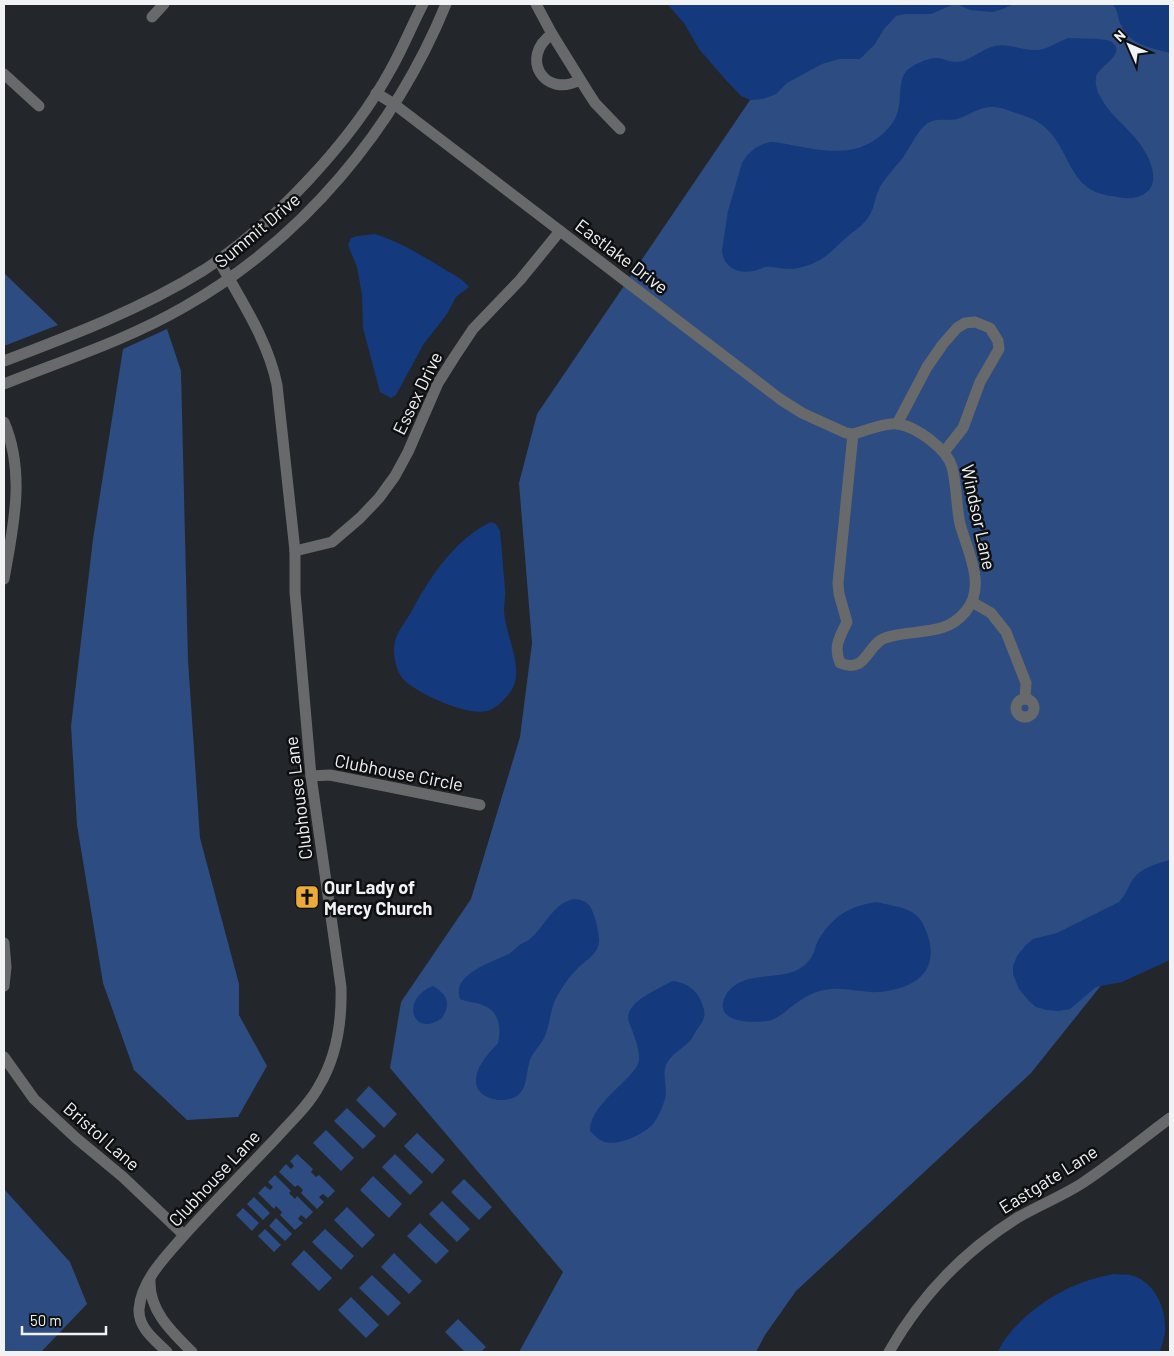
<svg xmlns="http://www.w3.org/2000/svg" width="1174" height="1356" font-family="Barlow,sans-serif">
  <rect width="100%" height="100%" fill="#23262a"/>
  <!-- green -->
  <g fill="#2d4c82">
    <polygon points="882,4 1154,4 1170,20 1170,948 1123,958 1031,1073 796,1291 765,1335 756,1352 519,1352 563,1272 390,1068 401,1002 471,899 520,737 532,643 519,483 537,414 780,56"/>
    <polygon points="4,273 58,325 4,346"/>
    <polygon points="167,329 181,371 188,660 200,838 239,984 239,1015 267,1066 238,1117 187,1120 134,1070 103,983 77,825 71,726 93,539 123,349"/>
    <polygon points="369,1086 397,1114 384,1128 356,1100"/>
    <polygon points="347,1108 376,1136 363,1149 334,1121"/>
    <polygon points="326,1130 354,1158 341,1171 313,1143"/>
    <polygon points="417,1133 445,1160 432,1174 404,1146"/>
    <polygon points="297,1154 313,1169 311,1172 316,1177 319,1175 335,1191 328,1198 323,1194 319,1197 324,1202 317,1209 301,1193 303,1190 298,1185 295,1187 279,1172 286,1164 291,1169 294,1166 290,1161"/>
    <polygon points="395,1154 423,1182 410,1195 382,1167"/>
    <polygon points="275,1175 291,1191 289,1193 295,1199 297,1196 313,1212 306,1219 301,1215 298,1219 303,1223 295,1230 280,1215 282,1212 276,1206 274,1209 258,1193 265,1186 270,1190 273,1187 268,1182"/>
    <polygon points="373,1176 402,1204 389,1218 360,1190"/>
    <polygon points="464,1179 492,1207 479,1220 451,1192"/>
    <polygon points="4,1189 70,1262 87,1304 41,1352 4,1352"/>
    <polygon points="254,1197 270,1213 263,1220 247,1204"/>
    <polygon points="442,1201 470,1229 457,1242 429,1214"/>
    <polygon points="347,1207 375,1235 362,1248 334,1220"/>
    <polygon points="243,1208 259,1223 252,1231 236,1215"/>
    <polygon points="276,1218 292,1234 285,1241 269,1226"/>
    <polygon points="420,1223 449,1251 436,1264 407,1236"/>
    <polygon points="265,1229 281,1245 274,1252 258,1236"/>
    <polygon points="325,1229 354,1256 341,1270 312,1242"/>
    <polygon points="304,1250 332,1278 319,1291 291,1264"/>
    <polygon points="394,1253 422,1281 409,1294 381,1267"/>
    <polygon points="372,1275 401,1303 388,1316 359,1288"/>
    <polygon points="351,1297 379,1325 366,1338 338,1310"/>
    <polygon points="458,1319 486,1347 481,1352 465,1352 445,1332"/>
  </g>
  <!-- water -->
  <g fill="#14397d">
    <polygon points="667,4 1013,4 1003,9 992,12 970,10 959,5 952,5 931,14 905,14 896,16 884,29 875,44 860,59 839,59 822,64 787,83 776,94 763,99 750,100 741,96 724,78 699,49 684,23"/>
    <path d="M1112 4H1170V53C1152 48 1129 45 1121 25 1117 18 1119 10 1112 4Z"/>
    <path d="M1068 38C1078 39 1107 37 1113 43 1126 55 1098 66 1096 77 1095 83 1097 92 1100 96 1109 115 1128 127 1140 144 1154 163 1164 193 1132 198 1125 199 1118 197 1112 196 1066 191 1072 147 1041 124 1034 119 1025 116 1016 113 1010 111 1001 107 994 107 980 106 970 115 957 119 949 121 938 118 930 122 919 127 911 146 904 156 897 166 886 176 880 187 875 196 875 207 869 216 864 225 855 230 847 237 829 253 824 262 798 268 789 270 781 268 771 267 765 266 759 270 753 271 737 274 723 267 722 250L728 211 742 163C748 152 759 143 772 142 778 142 785 144 791 145 813 149 836 154 858 148 874 143 892 129 897 114 903 99 896 77 910 68 917 63 930 57 938 58 945 59 950 62 957 62 971 61 981 49 995 46 1009 43 1022 51 1036 50 1047 50 1057 42 1068 38Z"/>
    <path d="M375 234C400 242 421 255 444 269 454 275 462 278 469 287L456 297 447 314 423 345 396 395 391 398 380 392 363 328 362 295 357 267 348 245 351 238 357 236Z"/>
    <path d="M491 522 496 524 500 531C502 550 503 569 505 588 506 596 504 603 504 611 505 633 522 663 514 685 510 695 497 709 487 711 467 716 418 694 404 680 396 672 394 658 394 648 395 633 403 626 410 614 415 605 419 596 425 588 441 562 463 535 491 522Z"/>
    <path d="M1170 860V960L1122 982 1096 987 1070 1009 1058 1011 1047 1010 1036 1007 1029 1001 1019 989 1013 974V966L1017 956 1025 946 1033 939 1057 933 1119 902C1126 895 1128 886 1134 878 1141 868 1158 863 1170 860Z"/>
    <path d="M576 899C581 900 586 901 589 905 594 911 600 934 599 942 597 956 585 960 576 970 569 977 561 989 556 998 550 1010 550 1025 544 1038 540 1046 533 1052 530 1060 526 1071 528 1087 518 1095 506 1105 476 1100 476 1081 476 1066 489 1053 498 1043 501 1030 500 1014 487 1007 479 1002 469 1003 460 999 457 991 459 984 465 978 477 966 494 961 509 954 514 951 516 947 521 944 524 942 528 941 531 938 546 925 554 901 576 899Z"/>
    <path d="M877 902C894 907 914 906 923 924 943 964 923 988 880 992 864 993 848 988 831 989 815 990 803 998 791 1007 785 1012 779 1017 772 1020 756 1024 710 1024 726 995 742 968 780 983 802 967 807 964 814 955 815 949 816 945 817 942 819 939 834 915 850 906 877 902Z"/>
    <path d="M674 981C686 983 696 989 701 1001 706 1013 706 1018 698 1028 695 1032 693 1037 690 1041 682 1049 670 1055 666 1065 662 1076 668 1088 665 1099 662 1108 658 1119 651 1126 641 1135 619 1146 605 1142 600 1141 594 1135 590 1131 589 1103 638 1077 639 1060 640 1047 632 1031 628 1019 628 1000 656 991 670 982Z"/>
    <path d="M433 986C448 995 451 1004 442 1018 413 1039 399 999 433 986Z"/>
    <path d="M1114 1274C1119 1275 1125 1274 1130 1275 1152 1280 1165 1304 1165 1326 1166 1334 1162 1344 1160 1352H998C1003 1340 1012 1330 1021 1321 1047 1296 1079 1280 1114 1274Z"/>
  </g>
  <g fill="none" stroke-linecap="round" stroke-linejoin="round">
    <!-- street -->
    <g stroke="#68696b" stroke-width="11">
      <polyline points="536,4 552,34 586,89 595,103 620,129"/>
      <polyline points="152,17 164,4"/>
      <path d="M552 34C519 57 544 99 580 80"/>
      <polyline points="4,74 39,106"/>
      <path d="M376 93 394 104 780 399 802 413 846 433 853 434C864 431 887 422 898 424 917 427 947 449 952 467 957 486 956 505 960 524 967 550 987 586 966 611 945 638 913 628 885 638 866 645 867 674 840 663 833 646 840 637 847 622L839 594 838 583 853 434"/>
      <path d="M4 361C73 335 141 309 204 270 273 225 352 141 391 69 403 48 412 25 423 4"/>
      <path d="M4 384C64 360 127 340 184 307 302 240 395 129 446 4"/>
      <path d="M4 422C26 473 13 528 4 579"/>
      <polyline points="897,424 927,367 943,344 957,328 965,323 975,322 990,328 998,341 999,349 980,382 963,428 944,452"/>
      <polyline points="295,551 332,542 360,518 379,498 395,476 408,452 438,383 455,356 473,329 520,280 560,231"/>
      <polyline points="972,602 991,613 1006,632 1026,683 1025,699"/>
      <circle cx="1025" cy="708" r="9"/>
      <polyline points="311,776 330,775 480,805"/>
      <polyline points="4,943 6,967 4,986"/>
      <polyline points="4,1057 34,1099 76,1138 123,1177 184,1235"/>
      <path d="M150 1281C149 1311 172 1332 192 1352"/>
      <path d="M167 1352C155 1340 138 1328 139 1309 141 1283 162 1260 179 1241 211 1205 245 1171 278 1136 292 1120 309 1105 319 1086 337 1056 342 1021 341 987L311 776 295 592V551L277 385C268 340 240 299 218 259"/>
      <path d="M889 1352C920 1297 963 1252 1017 1218 1039 1205 1063 1196 1084 1182 1114 1162 1142 1139 1170 1118"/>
    </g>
  </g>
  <!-- icons -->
  <defs>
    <symbol id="church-square" viewBox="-11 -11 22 22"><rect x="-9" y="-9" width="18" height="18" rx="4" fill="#ebaa39" stroke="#0e0f10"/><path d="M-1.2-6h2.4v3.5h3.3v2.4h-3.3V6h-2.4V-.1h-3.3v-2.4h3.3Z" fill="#111"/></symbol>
  </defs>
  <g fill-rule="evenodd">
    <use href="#church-square" x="293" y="883" width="28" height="28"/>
  </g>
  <g text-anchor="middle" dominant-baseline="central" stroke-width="5" stroke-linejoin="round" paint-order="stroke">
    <!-- street labels -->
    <g font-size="18" fill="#f0f2f4" stroke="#0e0f10">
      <text transform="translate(257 230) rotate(-40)">Summit Drive</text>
      <text transform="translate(622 256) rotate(37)">Eastlake Drive</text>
      <text transform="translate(417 393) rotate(-64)">Essex Drive</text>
      <text transform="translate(979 517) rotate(78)">Windsor Lane</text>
      <text transform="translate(399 772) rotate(11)">Clubhouse Circle</text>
      <text transform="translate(298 798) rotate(-97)">Clubhouse Lane</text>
      <text transform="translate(102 1136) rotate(41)">Bristol Lane</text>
      <text transform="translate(214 1178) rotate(-47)">Clubhouse Lane</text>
      <text transform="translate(1048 1179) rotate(-32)">Eastgate Lane</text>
    </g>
    <!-- poi labels -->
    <g font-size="18" font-weight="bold" fill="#f0f2f4" stroke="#0e0f10" text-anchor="start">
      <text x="324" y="887">Our Lady of<tspan x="324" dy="21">Mercy Church</tspan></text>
    </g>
  </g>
  <!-- border -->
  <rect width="1174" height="1356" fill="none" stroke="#f0f2f4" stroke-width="10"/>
  <!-- north arrow -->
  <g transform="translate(1129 45) rotate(315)" stroke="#0e0f10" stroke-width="4" paint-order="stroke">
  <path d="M0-4L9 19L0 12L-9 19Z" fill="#f0f2f4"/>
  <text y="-8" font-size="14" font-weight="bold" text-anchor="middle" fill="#f0f2f4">N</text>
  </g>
  <!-- scale -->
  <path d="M22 1326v8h84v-8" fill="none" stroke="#f0f2f4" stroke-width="2.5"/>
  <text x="30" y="1326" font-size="15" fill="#f0f2f4" stroke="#0e0f10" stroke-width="4" paint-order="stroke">50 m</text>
</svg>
